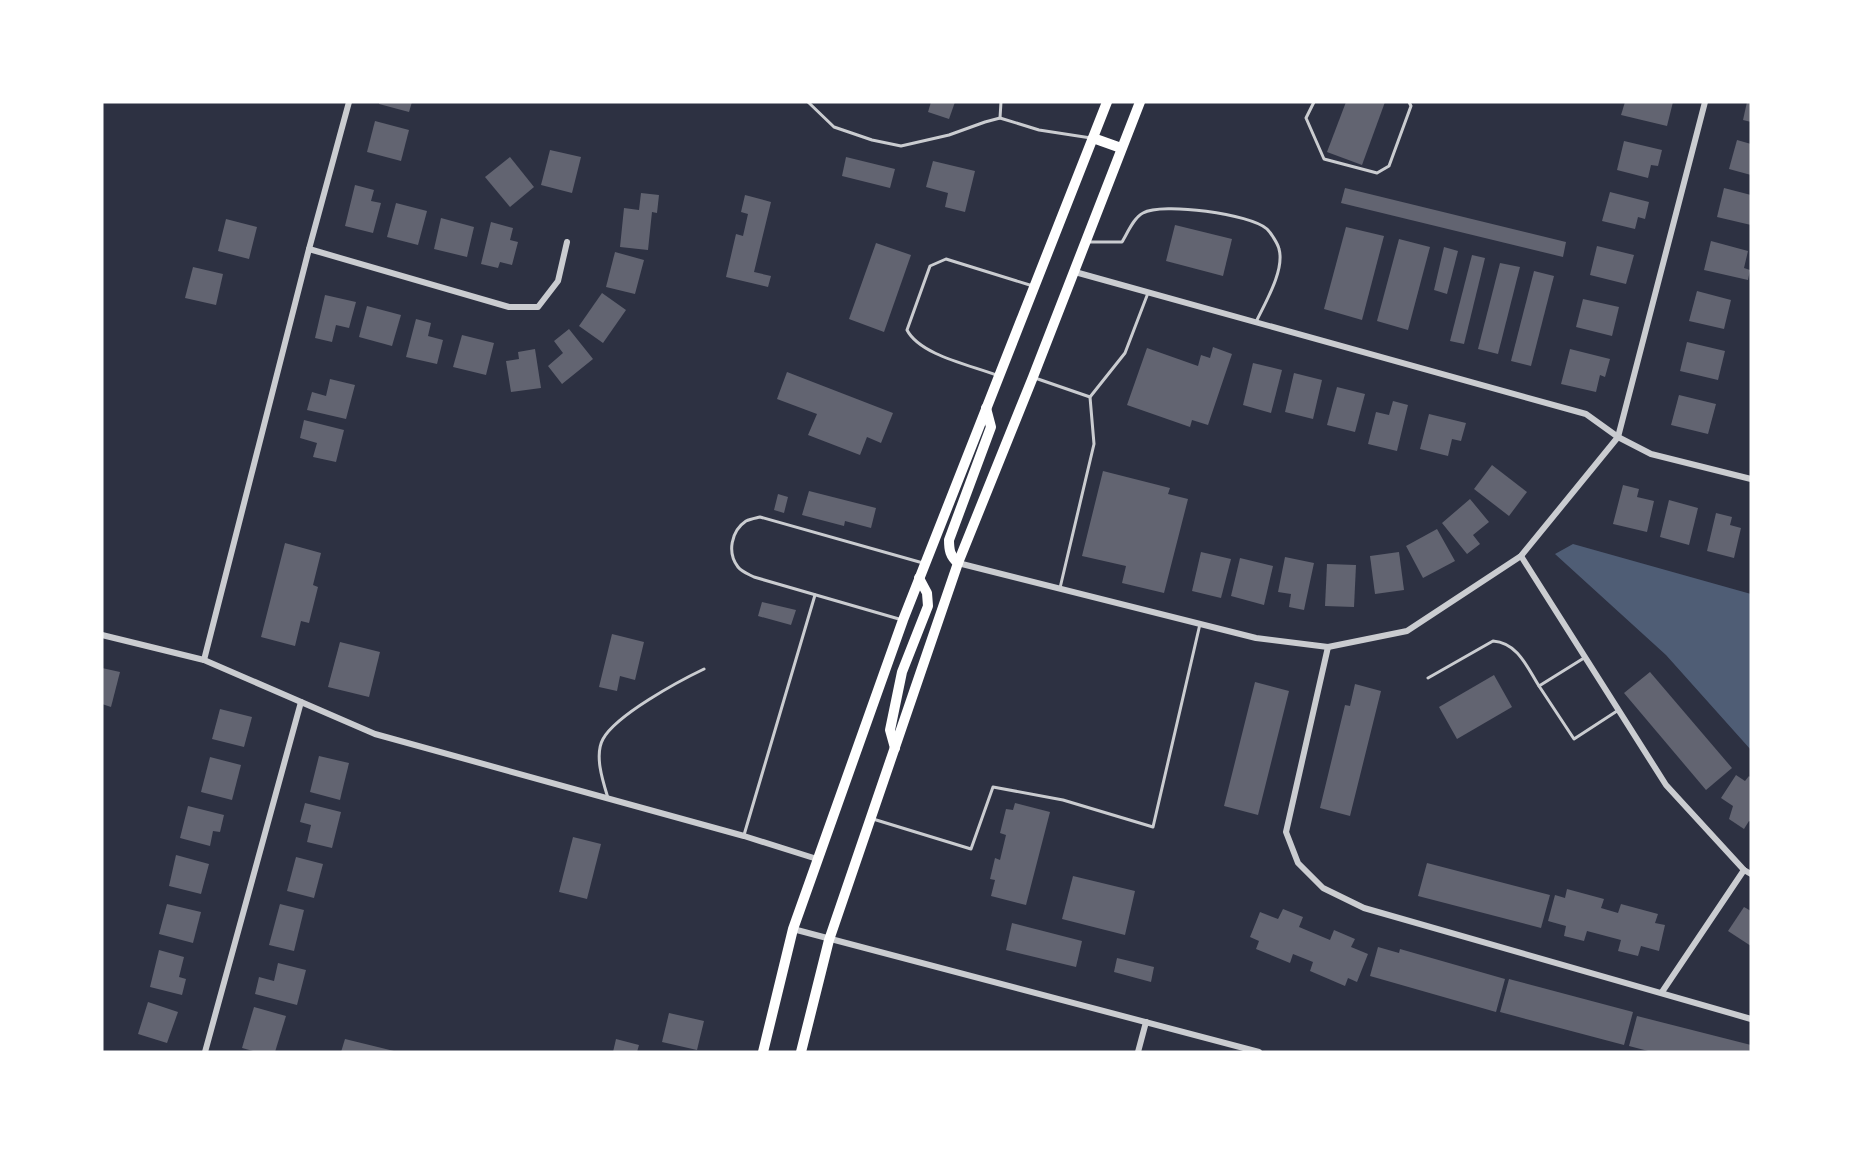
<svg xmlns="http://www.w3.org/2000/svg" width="1853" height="1154" font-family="Lato,sans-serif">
  <rect width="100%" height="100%" fill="#2d3142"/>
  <!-- water -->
  <polygon fill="#4f5d75" points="1573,544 1751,594 1751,750 1666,655 1555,554"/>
  <!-- building -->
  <g fill="#626471">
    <polygon points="379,102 412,102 409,112 379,104"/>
    <polygon points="931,102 955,102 949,119 928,112"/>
    <polygon points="1346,102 1385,102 1362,165 1327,152"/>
    <polygon points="1625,102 1673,102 1667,126 1621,115"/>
    <polygon points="1747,102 1751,102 1751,122 1743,120"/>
    <polygon points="375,121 409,130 401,161 367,152"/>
    <polygon points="1737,140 1751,144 1751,175 1729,169"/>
    <polygon points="1624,141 1662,150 1658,166 1651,165 1648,178 1617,170"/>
    <polygon points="550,150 581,157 572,193 541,185"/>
    <polygon points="510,157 534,187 510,207 485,177"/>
    <polygon points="846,157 895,169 890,188 842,176"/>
    <polygon points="933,161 975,171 965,212 945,207 948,193 926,187"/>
    <polygon points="355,185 374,190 371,201 381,203 373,233 345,226"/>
    <polygon points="1345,188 1566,242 1563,257 1341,203"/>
    <polygon points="1724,188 1751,195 1751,225 1717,217"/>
    <polygon points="1610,192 1649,202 1645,219 1638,217 1635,229 1602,221"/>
    <polygon points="641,193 659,195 657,213 652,212 648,250 620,247 624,208 639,210"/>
    <polygon points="745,195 771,202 754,272 771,276 768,287 726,277 736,234 743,236 748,214 741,212"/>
    <polygon points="396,203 427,211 418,245 387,237"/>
    <polygon points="441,218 474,227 467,257 434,249"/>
    <polygon points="226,219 257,227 249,259 218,251"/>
    <polygon points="491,222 513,228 510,240 518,242 512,265 500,262 498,268 481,264"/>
    <polygon points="1175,225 1232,239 1223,276 1166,261"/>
    <polygon points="1346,227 1384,236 1362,320 1324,309"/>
    <polygon points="1399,239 1430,247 1408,330 1377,321"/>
    <polygon points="1711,241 1748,251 1744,268 1750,270 1748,280 1704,270"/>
    <polygon points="876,243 911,255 884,332 849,319"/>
    <polygon points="1597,246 1634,255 1626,284 1590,275"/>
    <polygon points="1444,247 1458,251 1447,294 1434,290"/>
    <polygon points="615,252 644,260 635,294 606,287"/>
    <polygon points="1472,255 1485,258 1464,344 1450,341"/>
    <polygon points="1500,263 1520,267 1498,354 1478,349"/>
    <polygon points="193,267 223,274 216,305 185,298"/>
    <polygon points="1534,271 1554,276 1531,366 1511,361"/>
    <polygon points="1697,291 1731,300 1724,329 1689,321"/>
    <polygon points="602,293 626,310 603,343 579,326"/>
    <polygon points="325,295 356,302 349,328 336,325 332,342 315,338"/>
    <polygon points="1583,299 1619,307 1612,336 1576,327"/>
    <polygon points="367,306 401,315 392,346 359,337"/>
    <polygon points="416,319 431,323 428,336 443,340 437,364 406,357"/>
    <polygon points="569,329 593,359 562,384 548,366 563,353 554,341"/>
    <polygon points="462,335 494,343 486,375 453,367"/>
    <polygon points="1687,342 1725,351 1718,380 1680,371"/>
    <polygon points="1213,347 1232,354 1208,425 1192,420 1190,427 1127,405 1147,348 1198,366 1201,355 1210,358"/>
    <polygon points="535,349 541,388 511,392 506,361 519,359 518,352"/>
    <polygon points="1570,349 1610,359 1605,377 1600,375 1596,392 1561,384"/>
    <polygon points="1253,363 1282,370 1271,413 1243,405"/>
    <polygon points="787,372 893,413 881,443 867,437 860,455 808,435 817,414 777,399"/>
    <polygon points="1294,373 1322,380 1313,419 1285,412"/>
    <polygon points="330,379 355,385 346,419 307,410 312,392 326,396"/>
    <polygon points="1337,387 1365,394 1355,432 1327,425"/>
    <polygon points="1679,395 1716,404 1708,434 1671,425"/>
    <polygon points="1393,401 1408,405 1397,451 1368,444 1376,412 1389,415"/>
    <polygon points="1429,414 1466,423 1461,441 1452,439 1448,456 1420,449"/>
    <polygon points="304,420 344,430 336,462 313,457 317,443 300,438"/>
    <polygon points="1492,465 1527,492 1509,516 1474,489"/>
    <polygon points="1103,471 1170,488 1168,494 1188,499 1164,593 1122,583 1126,566 1082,556"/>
    <polygon points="1623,485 1639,489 1637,497 1654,501 1647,532 1613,524"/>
    <polygon points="809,491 876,508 871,528 845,521 844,526 802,515"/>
    <polygon points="778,494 788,497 784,513 774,510"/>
    <polygon points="1470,499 1489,522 1473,535 1480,544 1467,554 1442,523"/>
    <polygon points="1669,500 1698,508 1689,545 1660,537"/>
    <polygon points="1716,513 1732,517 1730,525 1741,528 1734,558 1707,551"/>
    <polygon points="1437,529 1455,561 1423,578 1406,546"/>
    <polygon points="285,543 321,553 313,585 318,587 309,623 301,621 295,646 261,637"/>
    <polygon points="1201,552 1231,559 1221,598 1192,591"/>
    <polygon points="1399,552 1404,590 1375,594 1370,556"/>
    <polygon points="1285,557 1314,563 1304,610 1289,607 1291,594 1278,592"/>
    <polygon points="1240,558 1273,566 1264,605 1231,596"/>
    <polygon points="1327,564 1356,565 1354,607 1325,606"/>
    <polygon points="762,602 796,610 791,625 758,616"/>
    <polygon points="612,634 644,642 635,680 620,676 617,691 599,687"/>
    <polygon points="340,642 380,652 369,697 328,687"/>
    <polygon points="102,668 120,672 111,707 102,704"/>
    <polygon points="1650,672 1732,768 1706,790 1624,693"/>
    <polygon points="1494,675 1512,707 1457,739 1439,707"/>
    <polygon points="1255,682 1289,691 1258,815 1224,806"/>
    <polygon points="1355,684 1381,691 1350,816 1320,808 1345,705 1350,706"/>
    <polygon points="220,709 252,717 244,747 212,739"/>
    <polygon points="319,756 349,763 340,800 310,792"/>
    <polygon points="210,757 241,765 232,800 201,792"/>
    <polygon points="1736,775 1745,781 1749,776 1751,778 1751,822 1749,821 1744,829 1729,819 1733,806 1721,798"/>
    <polygon points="305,803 341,812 332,848 307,842 311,825 300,822"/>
    <polygon points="1015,803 1050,812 1026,905 991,896 995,880 990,879 995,858 1000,860 1006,835 1000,833 1006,809 1013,810"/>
    <polygon points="188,806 224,815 220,832 213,831 210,846 180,838"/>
    <polygon points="573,837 601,844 587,899 559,892"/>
    <polygon points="176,855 209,864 201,894 169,886"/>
    <polygon points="296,857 323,864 314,898 287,891"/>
    <polygon points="1427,863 1550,895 1541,928 1418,896"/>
    <polygon points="1073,876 1135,891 1125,935 1062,919"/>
    <polygon points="1567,889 1604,899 1601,908 1618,913 1621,904 1658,914 1655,923 1665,925 1659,951 1641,946 1638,956 1618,951 1621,940 1587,931 1584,941 1564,936 1566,926 1548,921 1555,895 1565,898"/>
    <polygon points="167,904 201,912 193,943 159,934"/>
    <polygon points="280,904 304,910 294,951 269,945"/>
    <polygon points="1744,907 1751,911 1751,946 1728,931"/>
    <polygon points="1283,909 1303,917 1299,927 1330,940 1334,930 1355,939 1351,947 1368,954 1357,982 1348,978 1345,986 1310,971 1313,962 1293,954 1290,963 1256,949 1259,941 1250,937 1260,912 1278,919"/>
    <polygon points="1012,923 1082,941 1076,967 1006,950"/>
    <polygon points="1378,947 1399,953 1400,949 1505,979 1496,1012 1370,976"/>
    <polygon points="159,950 184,957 179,977 186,979 182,995 150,987"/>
    <polygon points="1117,958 1154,967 1151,982 1114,972"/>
    <polygon points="278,963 306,970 297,1005 255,994 259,977 274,981"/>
    <polygon points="1509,979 1633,1012 1624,1045 1500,1012"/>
    <polygon points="148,1002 178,1012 167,1043 138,1034"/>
    <polygon points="254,1007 286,1016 275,1052 257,1052 242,1048"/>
    <polygon points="669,1013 704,1021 697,1050 662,1042"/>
    <polygon points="1637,1016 1751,1045 1751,1052 1652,1052 1629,1046"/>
    <polygon points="345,1039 394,1051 394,1052 341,1052"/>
    <polygon points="616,1039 639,1045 637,1052 613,1052"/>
  </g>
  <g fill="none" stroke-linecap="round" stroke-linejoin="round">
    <!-- service -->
    <g stroke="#caccd0" stroke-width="3">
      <polyline points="808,102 834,127 872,140 901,146 949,135 985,122 1000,118 1039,130 1091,138"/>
      <polyline points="1314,102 1306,118 1324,159 1377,173 1389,166 1411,106 1409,102"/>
      <polyline points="1000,118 1001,102"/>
      <path d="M1088 242H1122C1127 234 1134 217 1143 213 1162 202 1251 214 1267 229 1271 233 1278 244 1279 249 1285 270 1265 303 1256 322"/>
      <path d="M996 375C970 365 920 355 907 330L930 266 946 259 1033 286"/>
      <polyline points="1035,378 1090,397"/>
      <polyline points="1060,588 1094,444 1090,397 1125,353 1148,293"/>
      <path d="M899 619 754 577C748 574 742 572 738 567 727 553 731 531 746 521 750 519 756 518 760 517L923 563"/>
      <path d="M1428 678 1493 641C1518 643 1527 667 1539 686L1584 658"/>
      <polyline points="1539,686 1574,739 1617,711"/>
      <path d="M608 798C603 782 594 755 603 739 616 715 679 681 704 669"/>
      <polyline points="873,819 971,849 993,787 1063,800 1153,827 1200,624"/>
      <polyline points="744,835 815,595"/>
    </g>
    <!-- minor -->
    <g stroke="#caccd0" stroke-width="6">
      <polyline points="309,249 509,307 538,307 558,281 567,242"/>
      <polyline points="1075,272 1586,414 1618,437 1651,454 1751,479"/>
      <polyline points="1521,556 1666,785 1744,870 1751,874"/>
      <polyline points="958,563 1256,638 1328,647 1407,631 1521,556 1618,437 1705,102"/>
      <polyline points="102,635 204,660 375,734 744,836 817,859"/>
      <polyline points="1328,647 1286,832 1298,863 1323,888 1364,908 1751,1019"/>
      <polyline points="204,660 309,249 349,102"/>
      <polyline points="793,929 1259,1052"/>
      <polyline points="1662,992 1744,870"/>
      <polyline points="205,1052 301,702"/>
      <polyline points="1138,1052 1146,1022"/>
    </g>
    <!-- primary -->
    <g stroke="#fff" stroke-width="10">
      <polyline points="1093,138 1121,148"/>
      <path d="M958 563C950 556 949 550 949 540L991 427 986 408"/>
      <polyline points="895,748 890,730 902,672 928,606 927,593 919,578"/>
      <polyline points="763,1052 793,929 903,620 1107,102"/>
      <polyline points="801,1052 829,940 958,563 1033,377 1140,102"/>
    </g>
  </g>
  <!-- border -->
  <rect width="1853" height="1154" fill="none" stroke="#ffffff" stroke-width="207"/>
</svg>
